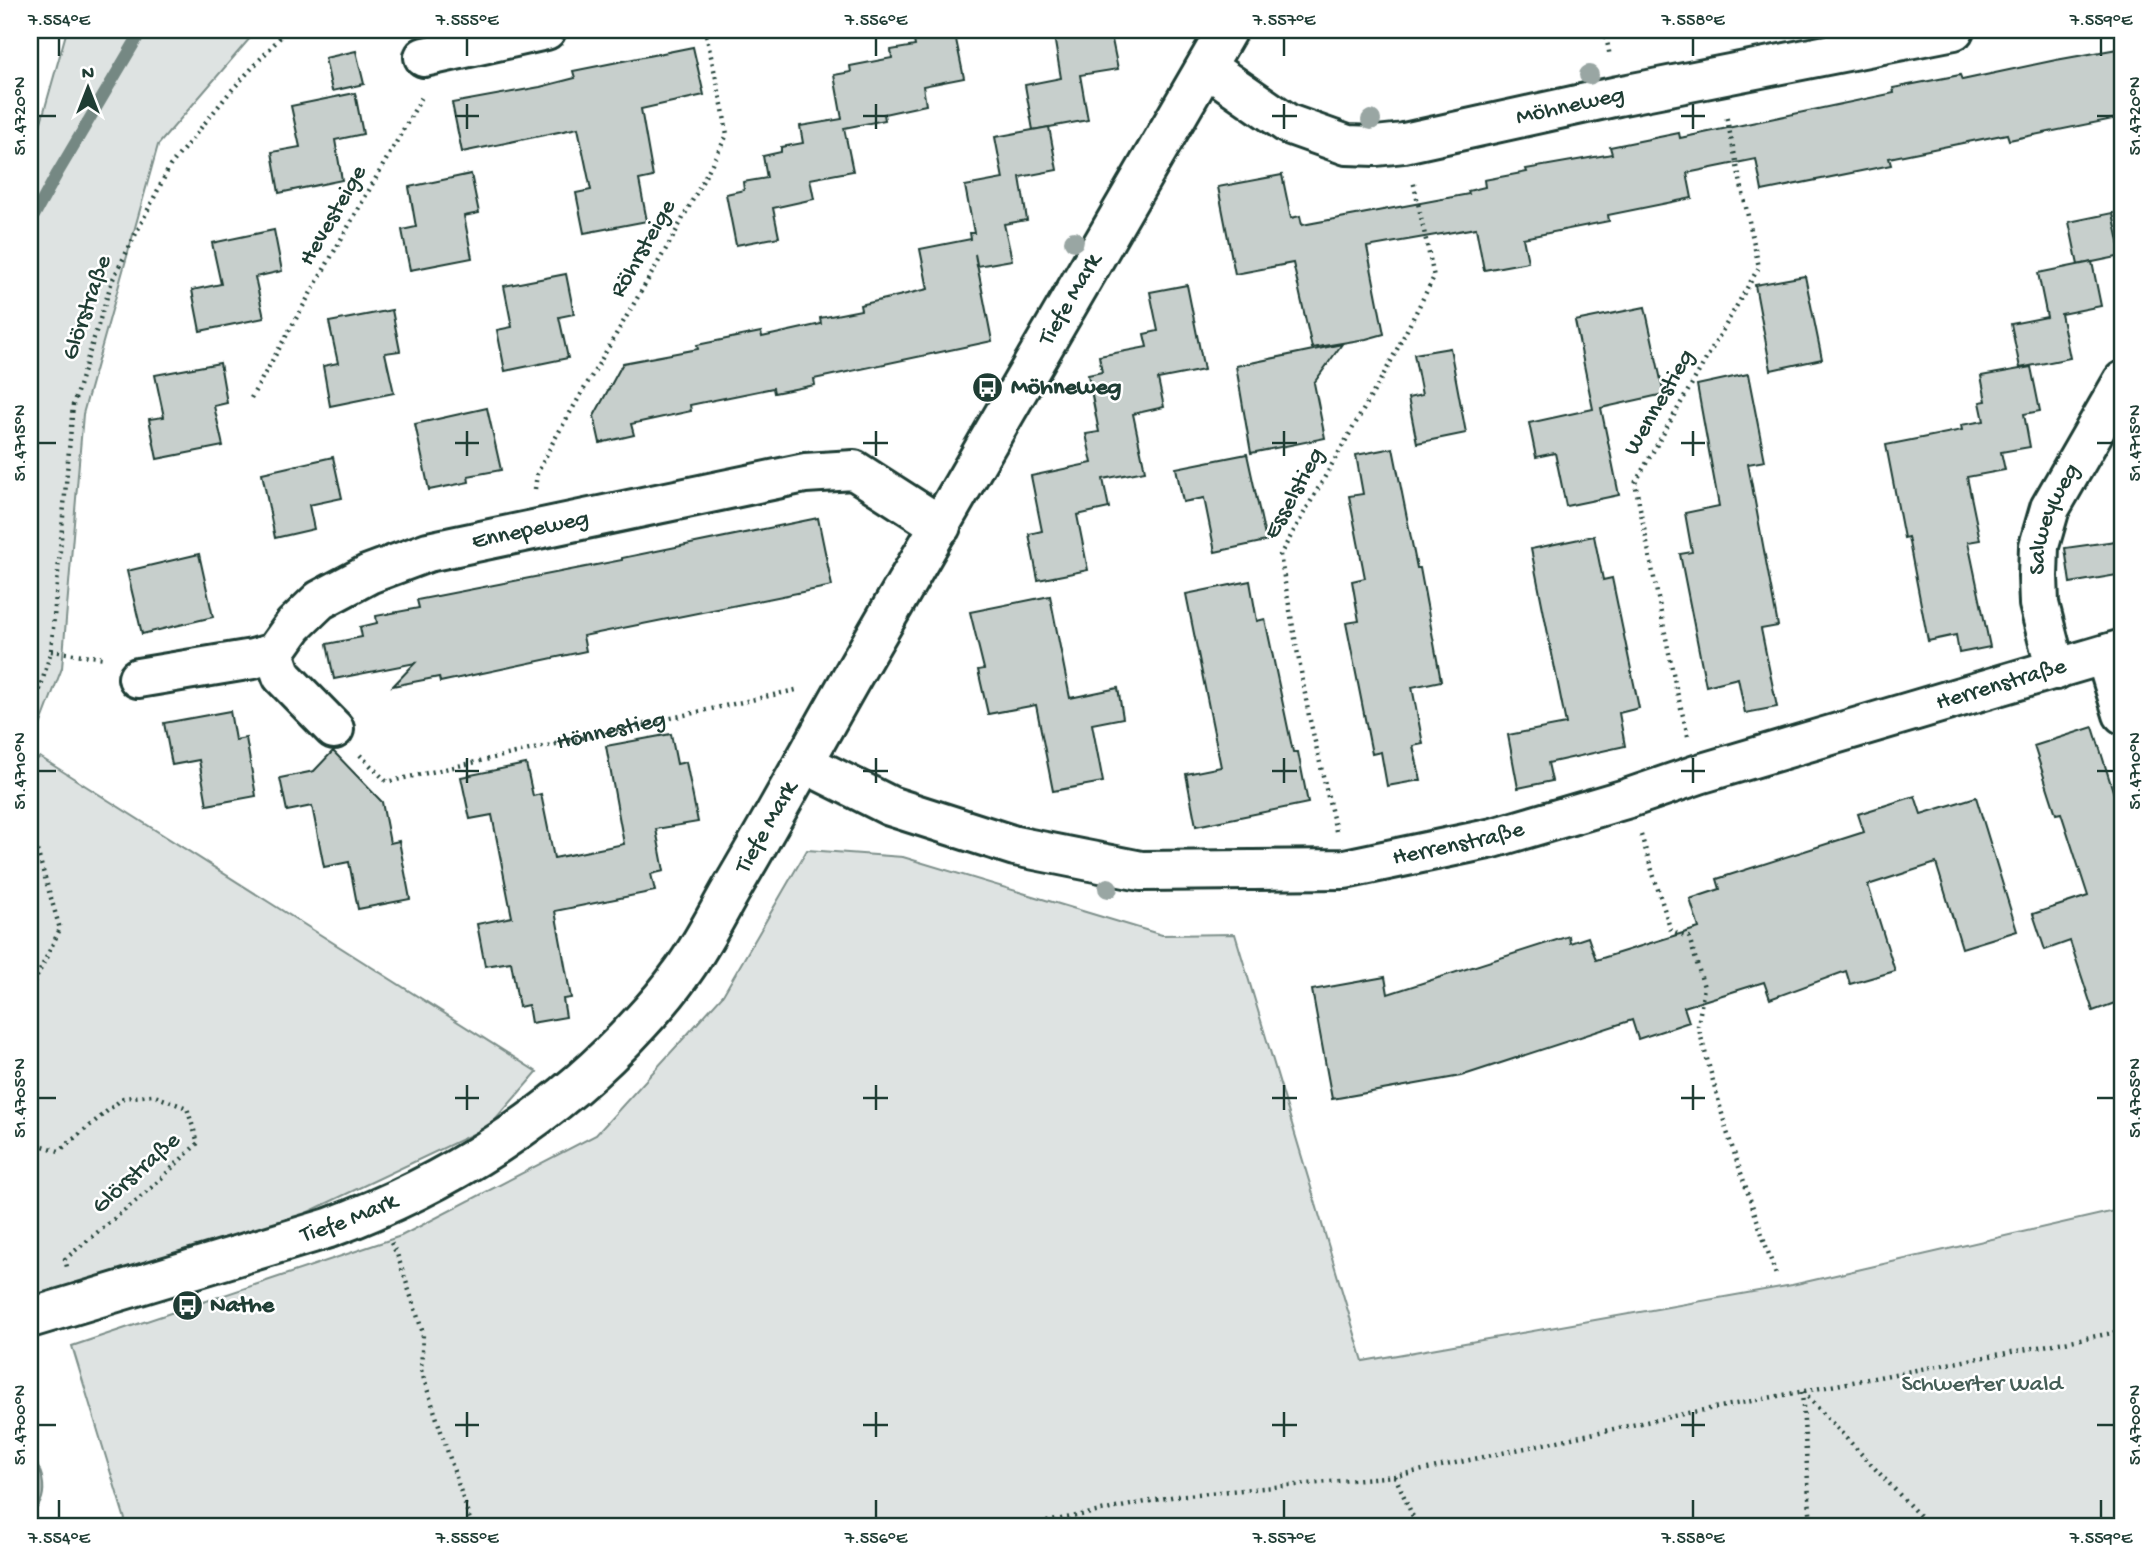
<svg xmlns="http://www.w3.org/2000/svg" width="2153" height="1556" font-family="'Gochi Hand',sans-serif">
  <rect width="100%" height="100%" fill="#fff"/>
  <filter id="ink" filterUnits="userSpaceOnUse"><feTurbulence type="fractalNoise" baseFrequency=".0143" numOctaves="2"/><feDisplacementMap in="SourceGraphic" scale="14" xChannelSelector="R" yChannelSelector="G"/><feConvolveMatrix kernelMatrix="1 2 1 2 8 2 1 2 1" color-interpolation-filters="sRGB"/></filter>
  <g filter="url(#ink)">
    <!-- green -->
    <g fill="#dee3e2" stroke="#7e908b" stroke-width="2">
      <polygon points="67,30 257,30 158,145 83,414 62,668 30,752 30,511 32,495 30,493 30,161"/>
      <polygon points="40,757 537,1072 490,1126 283,1224 30,1301 30,765"/>
      <polygon points="807,850 903,857 1162,935 1235,934 1363,1361 1792,1285 2123,1209 2123,1526 127,1526 72,1346 401,1236 596,1135 723,995"/>
    </g>
    <!-- water -->
    <path fill="#afbab7" stroke="#758883" stroke-width="2" d="M30 1454C44 1470 51 1500 30 1514Z"/>
    <g fill="none" stroke-linecap="round" stroke-linejoin="round">
      <!-- stream -->
      <polyline stroke="#758883" stroke-width="12" points="30,223 57,174 142,30"/>
    </g>
    <!-- building -->
    <g fill="#c7cfcc" stroke="#1f3d34" stroke-width="2">
      <polygon points="912,30 954,30 964,78 923,86 926,105 884,114 885,120 844,128 853,171 810,179 814,199 773,208 779,237 736,245 726,194 744,190 743,182 767,178 763,156 781,152 781,147 803,143 800,126 842,119 834,75 851,72 850,66 892,58 891,50 915,46"/>
      <polygon points="1088,30 1110,30 1118,69 1080,75 1088,120 1033,130 1025,85 1061,78 1054,36"/>
      <polygon points="693,47 704,95 641,109 653,177 639,180 647,221 584,233 576,193 591,190 578,128 462,152 452,103 540,87 575,78 573,71"/>
      <polygon points="2123,48 2123,117 2009,140 2007,134 1889,158 1891,165 1762,191 1756,159 1687,173 1692,198 1608,215 1609,221 1523,238 1528,262 1484,270 1476,228 1367,247 1384,334 1366,339 1312,348 1293,263 1235,274 1218,187 1282,175 1291,218 1300,216 1302,225 1469,194 1468,191 1485,187 1484,180 1527,172 1526,169 1612,154 1610,147 1679,133 1680,138 1894,93 1893,88 1960,75 1962,80 2056,60"/>
      <polygon points="356,51 364,84 332,91 325,58"/>
      <polygon points="355,93 363,134 335,140 342,180 279,193 272,152 300,147 291,106"/>
      <polygon points="1049,127 1057,170 1020,177 1027,220 1004,224 1012,260 977,266 975,254 992,341 814,379 815,385 774,393 773,388 690,405 691,411 631,424 634,435 600,443 594,416 623,363 698,349 697,345 741,336 761,332 762,337 821,324 820,318 861,310 860,305 928,289 920,249 971,239 970,233 974,233 965,186 1003,179 995,137"/>
      <polygon points="471,174 479,213 464,216 472,258 410,270 402,230 416,227 409,187"/>
      <polygon points="2113,213 2122,256 2078,265 2069,222"/>
      <polygon points="274,230 282,271 255,277 264,318 200,331 192,290 221,284 212,243"/>
      <polygon points="2092,262 2101,306 2061,314 2070,358 2020,368 2011,324 2047,317 2038,273"/>
      <polygon points="566,274 574,314 559,317 568,358 505,371 497,330 512,327 504,286"/>
      <polygon points="1805,276 1822,359 1771,370 1755,285"/>
      <polygon points="1187,285 1204,370 1158,379 1164,407 1133,414 1145,471 1103,479 1109,508 1077,515 1088,570 1038,580 1029,534 1042,531 1031,476 1092,463 1086,434 1099,432 1088,375 1102,372 1099,356 1147,347 1144,334 1158,331 1150,292"/>
      <polygon points="1645,307 1664,394 1601,408 1619,495 1566,506 1555,453 1536,457 1529,423 1593,409 1575,321"/>
      <polygon points="392,310 400,351 385,353 394,393 330,406 323,366 338,363 329,322"/>
      <polygon points="1342,344 1314,383 1325,438 1251,453 1236,366"/>
      <polygon points="1450,348 1466,433 1417,443 1408,398 1422,395 1414,354"/>
      <polygon points="220,363 227,403 214,406 223,446 157,459 149,419 164,417 155,375"/>
      <polygon points="2031,367 2040,411 2024,414 2030,447 2001,452 2005,470 1967,477 1980,540 1968,542 1990,647 1959,653 1956,635 1928,641 1908,537 1904,538 1886,445 1962,430 1961,425 1984,421 1980,402 1986,401 1981,376"/>
      <polygon points="1748,374 1765,461 1748,464 1778,626 1761,629 1777,707 1745,713 1738,678 1706,686 1680,554 1692,552 1685,513 1719,506 1697,385"/>
      <polygon points="487,408 501,470 468,476 469,482 429,490 415,424"/>
      <polygon points="1393,448 1417,568 1420,568 1441,681 1412,687 1423,744 1413,746 1421,780 1387,786 1381,752 1372,754 1346,623 1359,621 1352,581 1365,578 1349,496 1363,494 1356,455"/>
      <polygon points="1247,454 1266,541 1215,552 1204,498 1183,502 1176,468"/>
      <polygon points="333,457 342,498 309,505 314,529 275,538 262,473"/>
      <polygon points="818,518 832,586 583,636 586,651 440,682 439,677 393,686 415,663 334,679 327,644 362,637 360,627 377,623 376,616 419,608 417,600 622,560 622,558"/>
      <polygon points="1594,536 1603,580 1612,578 1639,708 1619,713 1625,746 1548,763 1552,781 1518,788 1508,735 1566,724 1531,549"/>
      <polygon points="2123,540 2123,574 2070,583 2065,548"/>
      <polygon points="199,554 213,617 142,634 127,571"/>
      <polygon points="1250,581 1257,621 1265,619 1293,752 1298,752 1308,803 1196,826 1186,774 1221,767 1186,594"/>
      <polygon points="1050,596 1070,698 1118,688 1123,718 1092,724 1103,782 1053,791 1036,705 988,714 978,670 984,669 970,612"/>
      <polygon points="230,711 235,740 246,738 256,796 207,805 199,760 172,765 164,723"/>
      <polygon points="2093,727 2123,823 2123,1000 2093,1011 2070,941 2045,950 2033,914 2088,896 2061,813 2056,814 2034,746"/>
      <polygon points="671,734 677,764 686,762 698,822 656,829 664,871 651,874 655,891 555,911 571,998 563,999 566,1017 531,1023 528,1005 519,1007 511,962 485,966 477,924 512,917 492,815 470,819 461,777 526,764 533,796 541,794 554,858 624,844 606,746"/>
      <polygon points="333,751 382,802 390,843 399,841 410,899 358,909 349,862 324,867 312,806 287,811 280,778 314,771"/>
      <polygon points="1915,796 1921,814 1976,797 2017,931 1962,948 1936,863 1868,885 1895,971 1850,984 1846,971 1770,999 1764,982 1684,1007 1689,1022 1638,1039 1632,1020 1461,1076 1332,1099 1312,990 1385,977 1388,994 1569,936 1570,943 1588,937 1596,960 1699,928 1690,899 1720,889 1717,879 1864,832 1858,814"/>
    </g>
    <g fill="none" stroke-linecap="round" stroke-linejoin="round">
      <defs>
        <g id="minor">
          <polyline points="424,57 546,30"/>
          <path id="s2" d="M1206 67 1288 124 1347 145 1376 146 1404 143 1618 96 1954 30"/>
          <polyline points="274,653 282,676 334,729"/>
          <polyline points="2105,655 2123,714"/>
          <path id="s3" d="M2056 670 2039 604 2038 576 2039 546 2050 508 2123 381"/>
          <path id="s4" d="M138 678 253 659 274 653 294 625 320 600 369 574 428 552 805 473 854 470 941 526"/>
          <path id="s5" d="M804 763 890 806 1015 846 1141 871 1345 869 1493 838 1629 798 1699 774 2123 649"/>
          <path id="s6" d="M30 1318 329 1228C446 1185 556 1116 640 1023 654 1008 668 992 680 975 700 949 715 918 731 890 773 819 812 747 853 675 977 460 1103 245 1227 30"/>
        </g>
      </defs>
      <!-- minor casing -->
      <use href="#minor" stroke="#1f3d34" stroke-width="44"/>
      <!-- path -->
      <g stroke="#1f3d34" stroke-width="4.5" stroke-dasharray="2 5" stroke-linecap="butt">
        <polyline points="1605,30 1610,57"/>
        <polyline points="251,398 423,95"/>
        <polyline points="535,489 537,474 553,442 673,237 727,135 723,109 705,30"/>
        <polyline points="51,651 106,658"/>
        <polyline points="30,724 51,651 73,405 112,281 170,166 230,92 287,30"/>
        <polyline points="1688,736 1676,688 1635,483 1759,267 1726,115"/>
        <path id="s1" d="M360 755 387 782 800 689"/>
        <polyline points="30,831 32,833 60,929 30,991"/>
        <polyline points="1336,831 1309,716 1280,555 1389,365 1434,277 1413,180"/>
        <polyline points="1641,835 1671,931 1689,937 1704,987 1698,1026 1727,1132 1777,1278"/>
        <polyline points="30,1142 59,1151 123,1098 152,1095 187,1108 198,1143 148,1191 65,1259 67,1267"/>
        <polyline points="391,1243 397,1254 423,1333 421,1370 472,1526"/>
        <polyline points="1802,1392 1811,1526"/>
        <polyline points="1803,1392 1929,1526"/>
        <polyline points="1395,1476 1417,1526"/>
        <polyline points="1026,1526 1176,1496 1395,1476 1688,1413 2123,1331"/>
      </g>
      <!-- minor -->
      <use href="#minor" stroke="#fff" stroke-width="38"/>
    </g>
    <!-- trees -->
    <g fill="#99a6a3">
      <circle cx="1589" cy="75" r="10"/>
      <circle cx="1371" cy="120" r="10"/>
      <circle cx="1074" cy="241" r="10"/>
      <circle cx="1108" cy="888" r="10"/>
    </g>
  </g>
  <!-- ticks -->
  <path fill="none" stroke="#1f3d34" stroke-width="2.5" d="M59 38V56M467 38V56M876 38V56M1284 38V56M1693 38V56M2101 38V56M467 104V129M876 104V129M1284 104V129M1693 104V129M38 116H56M455 116H479M863 116H888M1272 116H1297M1681 116H1705M2097 116H2114M467 431V456M876 431V456M1284 431V456M1693 431V456M38 443H56M455 443H479M863 443H888M1272 443H1297M1681 443H1705M2097 443H2114M467 758V783M876 758V783M1284 758V783M1693 758V783M38 771H56M455 771H479M863 771H888M1272 771H1297M1681 771H1705M2097 771H2114M467 1085V1110M876 1085V1110M1284 1085V1110M1693 1085V1110M38 1098H56M455 1098H479M863 1098H888M1272 1098H1297M1681 1098H1705M2097 1098H2114M467 1412V1437M876 1412V1437M1284 1412V1437M1693 1412V1437M38 1425H56M455 1425H479M863 1425H888M1272 1425H1297M1681 1425H1705M2097 1425H2114M59 1500V1518M467 1500V1518M876 1500V1518M1284 1500V1518M1693 1500V1518M2101 1500V1518"/>
  <!-- icons -->
  <defs>
    <symbol id="bus-disc" viewBox="-11 -11 22 22"><circle r="9.5" fill="#1f3d34" stroke="#fff"/><path d="M-5-6H5V4H4V6H2V4H-2V6H-4V4H-5ZM-3.5-4V0h7V-4ZM-3.5 1.2v1.5H-2V1.2ZM2 1.2v1.5H3.5V1.2Z" fill="#fff"/></symbol>
  </defs>
  <g fill-rule="evenodd">
    <use href="#bus-disc" x="970" y="370" width="35" height="35"/>
    <use href="#bus-disc" x="170" y="1288" width="35" height="35"/>
  </g>
  <g text-anchor="middle" dominant-baseline="central" stroke-width="5" stroke-linejoin="round" paint-order="stroke">
    <!-- street labels -->
    <g font-size="24" fill="#1f3d34" stroke="#fff">
      <text stroke="none"><textPath href="#s2" startOffset="390">Möhneweg</textPath></text>
      <text transform="translate(334 216) rotate(-60)">Hevesteige</text>
      <text transform="translate(644 249) rotate(-60)">Röhrsteige</text>
      <text stroke="none"><textPath href="#s6" startOffset="1531">Tiefe Mark</textPath></text>
      <text transform="translate(88 308) rotate(-71)">Glörstraße</text>
      <text transform="translate(1660 403) rotate(-60)">Wennestieg</text>
      <text transform="translate(1295 494) rotate(-61)">Esselstieg</text>
      <text stroke="none"><textPath href="#s3" startOffset="156">Salweyweg</textPath></text>
      <text stroke="none"><textPath href="#s4" startOffset="432">Ennepeweg</textPath></text>
      <text stroke="none"><textPath href="#s5" startOffset="1242">Herrenstraße</textPath></text>
      <text stroke="none"><textPath href="#s1" startOffset="268">Hönnestieg</textPath></text>
      <text stroke="none"><textPath href="#s6" startOffset="922">Tiefe Mark</textPath></text>
      <text stroke="none"><textPath href="#s5" startOffset="676">Herrenstraße</textPath></text>
      <text transform="translate(137 1174) rotate(-42)">Glörstraße</text>
      <text stroke="none"><textPath href="#s6" startOffset="334">Tiefe Mark</textPath></text>
    </g>
    <!-- poi labels -->
    <g font-size="24" font-weight="bold" fill="#1f3d34" stroke="#fff" text-anchor="start">
      <text x="1011" y="388">Möhneweg</text>
      <text x="210" y="1306">Nathe</text>
    </g>
    <!-- park labels -->
    <g font-size="24" fill="#455e57" stroke="#fff">
      <text x="1982" y="1385">Schwerter Wald</text>
    </g>
  </g>
  <!-- margin -->
  <rect width="2153" height="1556" fill="none" stroke="#fff" stroke-width="77"/>
  <!-- north arrow -->
  <g transform="translate(88 88)" stroke="#ffffff" stroke-width="5" paint-order="stroke">
  <path d="M0-5L12 26L0 18L-12 26Z" fill="#1f3d34"/>
  <text y="-10" font-size="19" font-weight="bold" text-anchor="middle" fill="#1f3d34">N</text>
  </g>
  <rect x="38" y="38" width="2076" height="1480" fill="none" stroke="#1f3d34" stroke-width="2.5"/>
  <g font-size="18" text-anchor="middle" fill="#1f3d34">
    <text x="59" y="25">7.554°E</text>
    <text x="467" y="25">7.555°E</text>
    <text x="876" y="25">7.556°E</text>
    <text x="1284" y="25">7.557°E</text>
    <text x="1693" y="25">7.558°E</text>
    <text x="2101" y="25">7.559°E</text>
    <text transform="translate(19 116) rotate(-90)" y="6">51.4720°N</text>
    <text transform="translate(2134 116) rotate(-90)" y="6">51.4720°N</text>
    <text transform="translate(19 443) rotate(-90)" y="6">51.4715°N</text>
    <text transform="translate(2134 443) rotate(-90)" y="6">51.4715°N</text>
    <text transform="translate(19 771) rotate(-90)" y="6">51.4710°N</text>
    <text transform="translate(2134 771) rotate(-90)" y="6">51.4710°N</text>
    <text transform="translate(19 1098) rotate(-90)" y="6">51.4705°N</text>
    <text transform="translate(2134 1098) rotate(-90)" y="6">51.4705°N</text>
    <text transform="translate(19 1425) rotate(-90)" y="6">51.4700°N</text>
    <text transform="translate(2134 1425) rotate(-90)" y="6">51.4700°N</text>
    <text x="59" y="1543">7.554°E</text>
    <text x="467" y="1543">7.555°E</text>
    <text x="876" y="1543">7.556°E</text>
    <text x="1284" y="1543">7.557°E</text>
    <text x="1693" y="1543">7.558°E</text>
    <text x="2101" y="1543">7.559°E</text>
  </g>
</svg>
